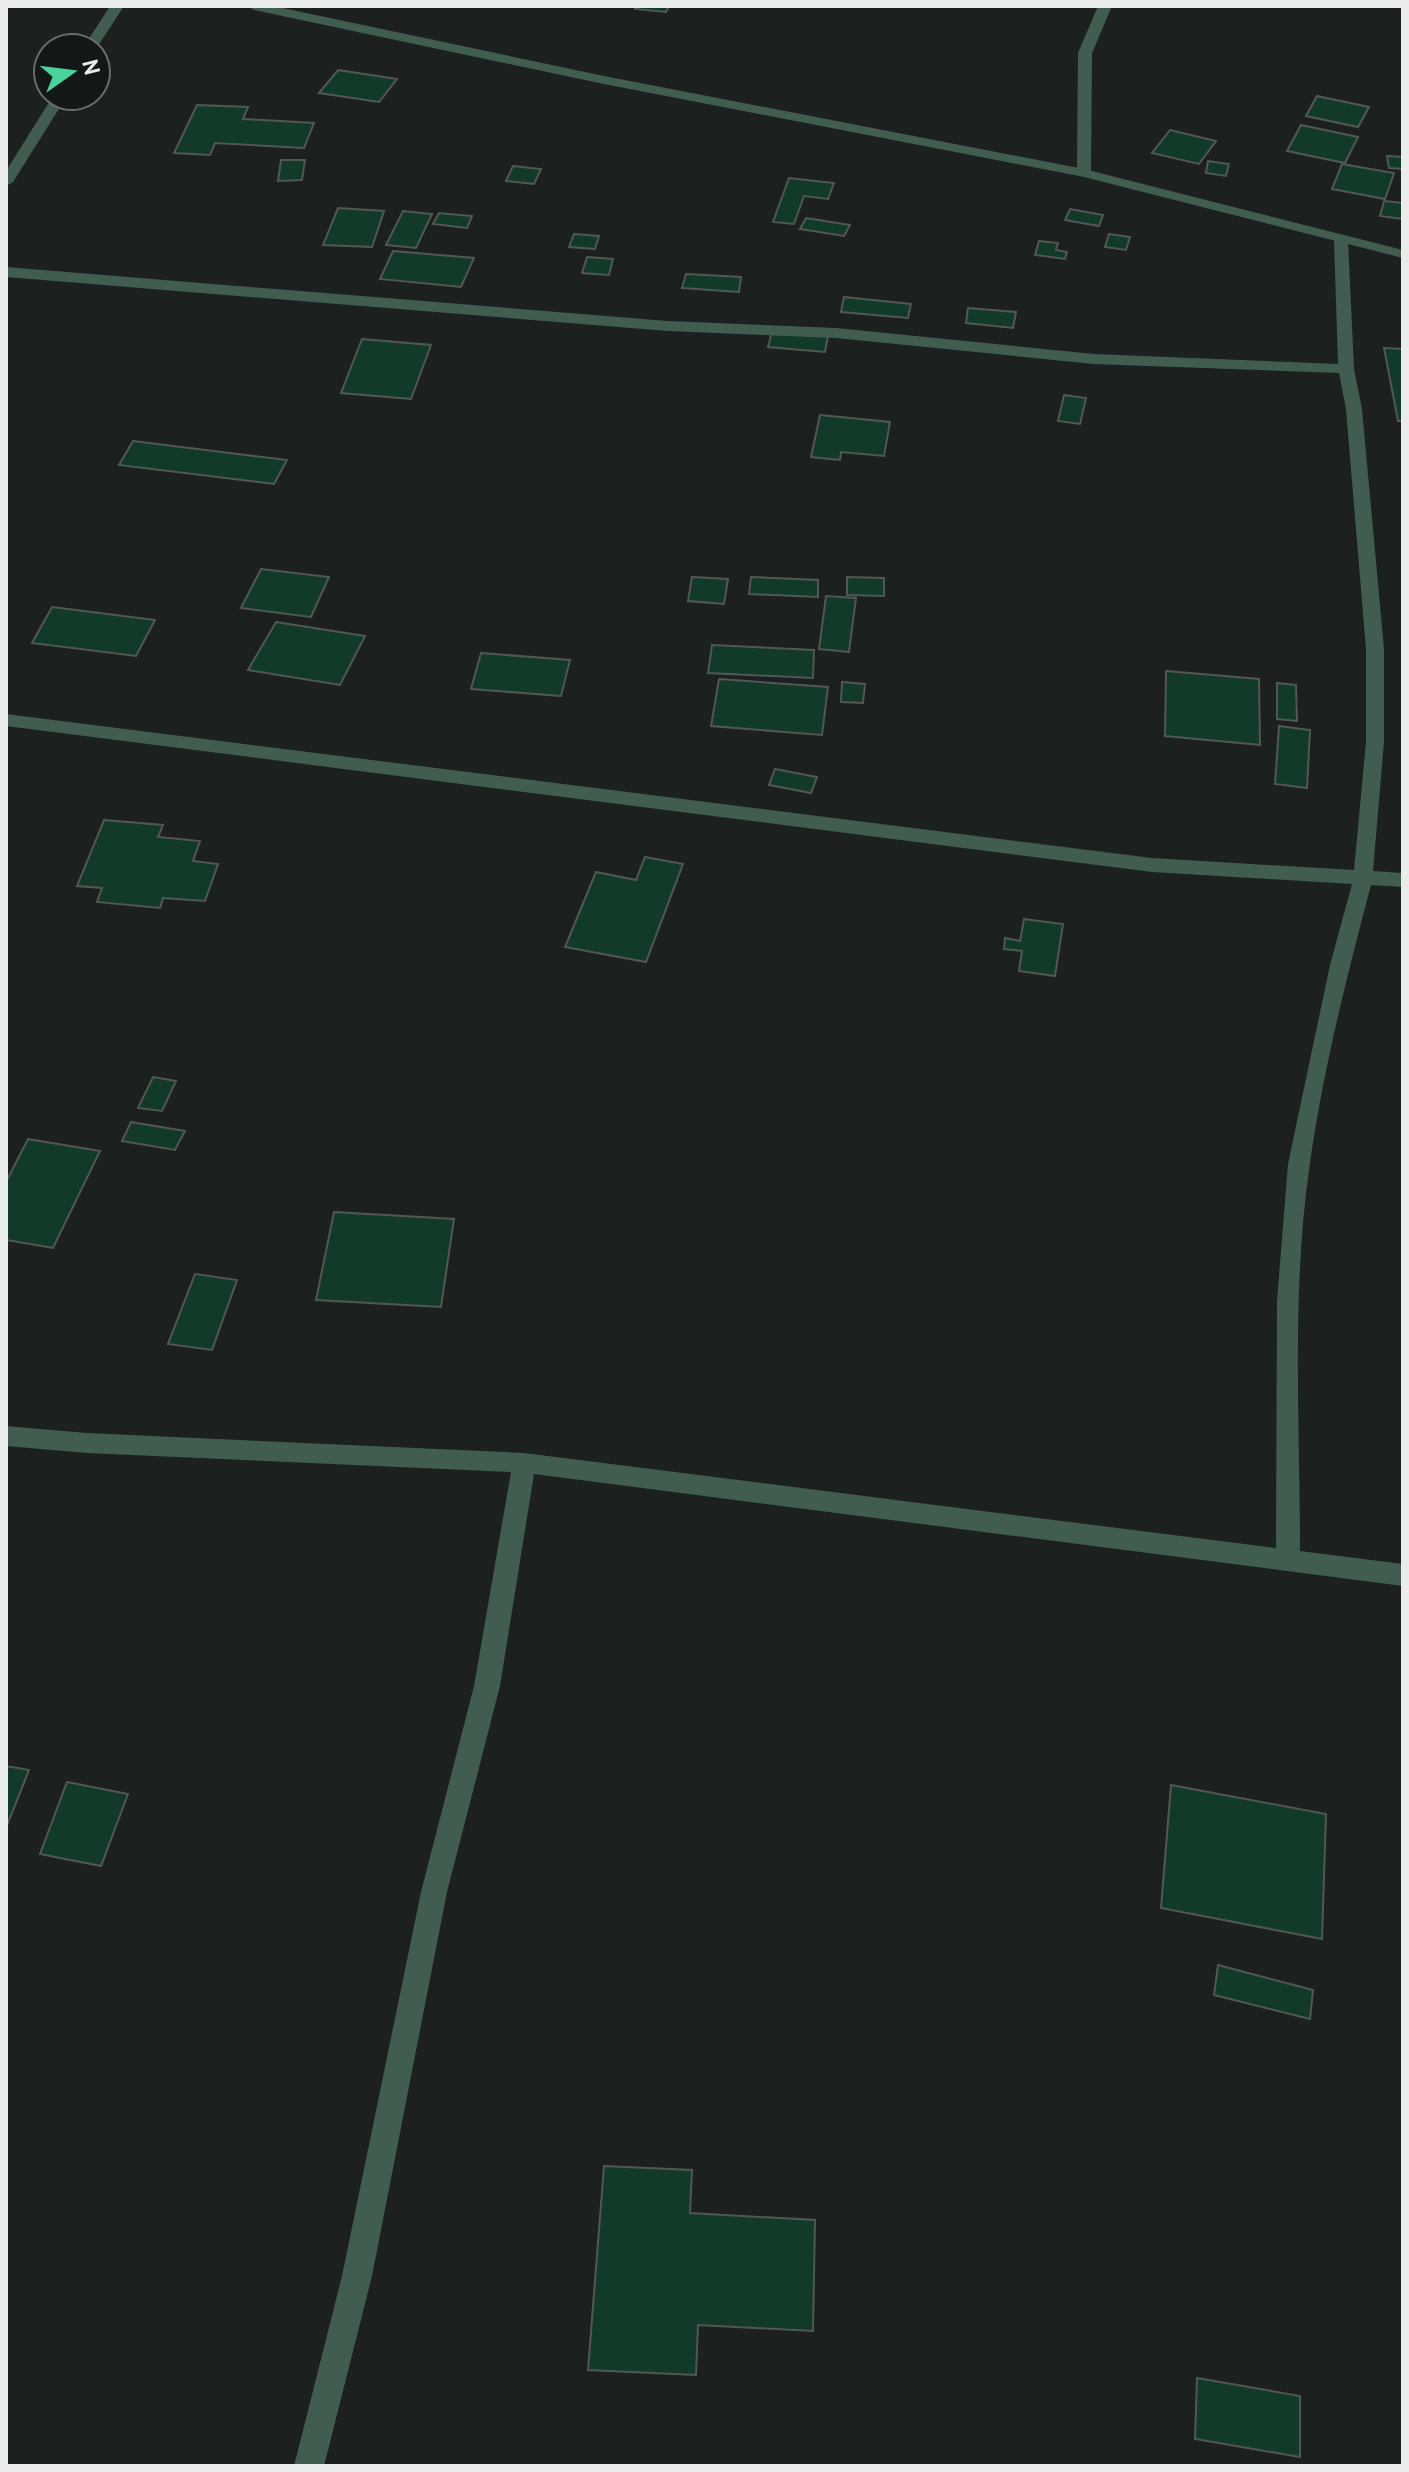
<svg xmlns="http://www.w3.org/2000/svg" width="1409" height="2472" font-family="'PT Sans',sans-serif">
  <rect width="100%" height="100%" fill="#1c201e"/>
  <!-- building -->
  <g fill="#123a29" stroke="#525755" stroke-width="2">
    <polygon points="636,6 669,6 666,12 635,9"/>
    <polygon points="338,70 397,79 379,102 319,93"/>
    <polygon points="1317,96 1369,107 1358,127 1306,116"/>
    <polygon points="197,105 248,107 243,119 314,123 304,148 215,143 210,155 174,153"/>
    <polygon points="1301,125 1358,137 1345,163 1287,151"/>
    <polygon points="1170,130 1216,141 1199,164 1152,153"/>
    <polygon points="1387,156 1403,157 1403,169 1389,168"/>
    <polygon points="281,160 305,160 302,180 278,181"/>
    <polygon points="1208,161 1229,164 1226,176 1206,173"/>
    <polygon points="1342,164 1394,173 1385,199 1332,189"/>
    <polygon points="513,166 541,169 534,184 506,181"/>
    <polygon points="789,178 834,183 828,199 804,196 794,224 773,222"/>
    <polygon points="1384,201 1403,203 1403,219 1380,216"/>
    <polygon points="338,208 384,211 372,247 323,245"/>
    <polygon points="1070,209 1103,215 1099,226 1065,220"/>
    <polygon points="403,211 432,214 416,248 386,245"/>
    <polygon points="439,213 472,216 467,228 433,224"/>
    <polygon points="806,218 850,225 844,236 800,229"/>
    <polygon points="574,234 599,236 595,249 569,247"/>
    <polygon points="1109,234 1130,237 1126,250 1105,247"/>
    <polygon points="1039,241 1058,243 1056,250 1067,252 1065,259 1035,255"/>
    <polygon points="393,251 474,258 461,287 380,279"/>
    <polygon points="587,257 613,259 609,275 582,273"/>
    <polygon points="686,274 741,277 739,292 682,288"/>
    <polygon points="844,297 911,304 908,318 841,312"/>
    <polygon points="968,308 1016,312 1013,328 966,323"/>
    <polygon points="772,331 828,336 825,352 768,347"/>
    <polygon points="362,339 431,345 411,399 341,393"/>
    <polygon points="1384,348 1403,349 1403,421 1398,421"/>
    <polygon points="1064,395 1086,398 1080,424 1058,421"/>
    <polygon points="820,415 890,422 884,456 841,452 840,460 811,457"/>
    <polygon points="133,441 287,460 274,484 119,465"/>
    <polygon points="261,569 329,577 311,617 241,608"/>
    <polygon points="692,577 728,579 724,604 688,601"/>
    <polygon points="751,577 818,580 818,597 749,594"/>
    <polygon points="847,577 884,578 884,596 847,595"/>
    <polygon points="826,596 856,598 849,652 819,649"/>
    <polygon points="52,607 155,620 136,656 32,643"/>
    <polygon points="276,622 365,636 340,685 248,670"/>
    <polygon points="712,645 814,650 813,678 708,673"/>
    <polygon points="481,653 570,660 561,696 471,689"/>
    <polygon points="1166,671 1259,679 1260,745 1165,736"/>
    <polygon points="719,679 828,687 822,735 711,726"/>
    <polygon points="842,682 865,684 863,703 841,702"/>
    <polygon points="1277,683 1296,685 1297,721 1277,719"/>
    <polygon points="1279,726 1310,730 1307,788 1275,784"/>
    <polygon points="775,769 817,777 811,793 769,785"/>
    <polygon points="104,820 163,825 158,837 200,841 193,861 218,864 205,901 163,898 160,908 97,902 102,888 77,886"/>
    <polygon points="645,857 683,864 646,962 565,947 596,872 636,880"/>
    <polygon points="1024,919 1063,924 1055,976 1019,971 1022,951 1004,949 1005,938 1020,941"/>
    <polygon points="153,1077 176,1081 162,1111 138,1108"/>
    <polygon points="131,1122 185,1131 175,1150 122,1141"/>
    <polygon points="28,1139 100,1151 53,1248 6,1240 6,1182"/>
    <polygon points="334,1212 454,1219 441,1307 316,1300"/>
    <polygon points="195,1274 237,1280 212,1350 168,1344"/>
    <polygon points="6,1766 29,1770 6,1828"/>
    <polygon points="67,1782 128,1794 101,1866 40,1854"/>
    <polygon points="1171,1785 1326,1814 1322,1939 1161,1908"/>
    <polygon points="1218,1965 1313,1990 1310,2019 1214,1995"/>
    <polygon points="604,2166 692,2170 690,2213 815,2220 813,2331 698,2325 696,2375 588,2370"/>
    <polygon points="1197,2378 1300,2396 1300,2457 1195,2439"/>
  </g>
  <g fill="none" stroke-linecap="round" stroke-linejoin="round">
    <!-- minor -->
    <g fill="#415d50" fill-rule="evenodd">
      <polygon points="1098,6 1112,6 1092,53 1091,173 1084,177 1077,173 1078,53"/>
      <path d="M1341 237 1348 241 1354 369 1362 409 1384 649V742L1373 871 1403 873V887L1371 885C1347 976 1323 1070 1310 1163 1291 1291 1300 1423 1300 1551L1403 1564V1586L534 1474 500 1686 447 1892 372 2276 324 2466H294L342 2276 421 1892 474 1686 511 1472 87 1453 6 1446V1426L87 1433 524 1453 1276 1548 1277 1301 1288 1164 1330 965 1352 884 1152 872 6 726V714L1152 858 1354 870 1366 742V649L1346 409 1339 373 1094 364 836 338 668 331 6 277V267L668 321 836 328 1094 354 1338 364 1334 241Z"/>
    </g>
    <!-- tertiary -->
    <g fill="#415d50" fill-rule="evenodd">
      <polygon points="110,6 124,6 96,49 83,48"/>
      <polygon points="247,6 273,6 604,76 1084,169 1403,250 1403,258 1084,177 604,84 254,10"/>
      <polygon points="53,96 67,96 13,182 6,186 6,171"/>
    </g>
  </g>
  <!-- border -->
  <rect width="1409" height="2472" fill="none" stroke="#e9eceb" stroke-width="16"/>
  <!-- north arrow -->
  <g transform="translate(72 72) rotate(76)"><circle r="38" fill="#131715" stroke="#696c6b" stroke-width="2"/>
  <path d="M0-6L14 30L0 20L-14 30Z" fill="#48d49d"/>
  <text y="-12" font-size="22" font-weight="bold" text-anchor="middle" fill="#e9eceb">N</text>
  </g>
</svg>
